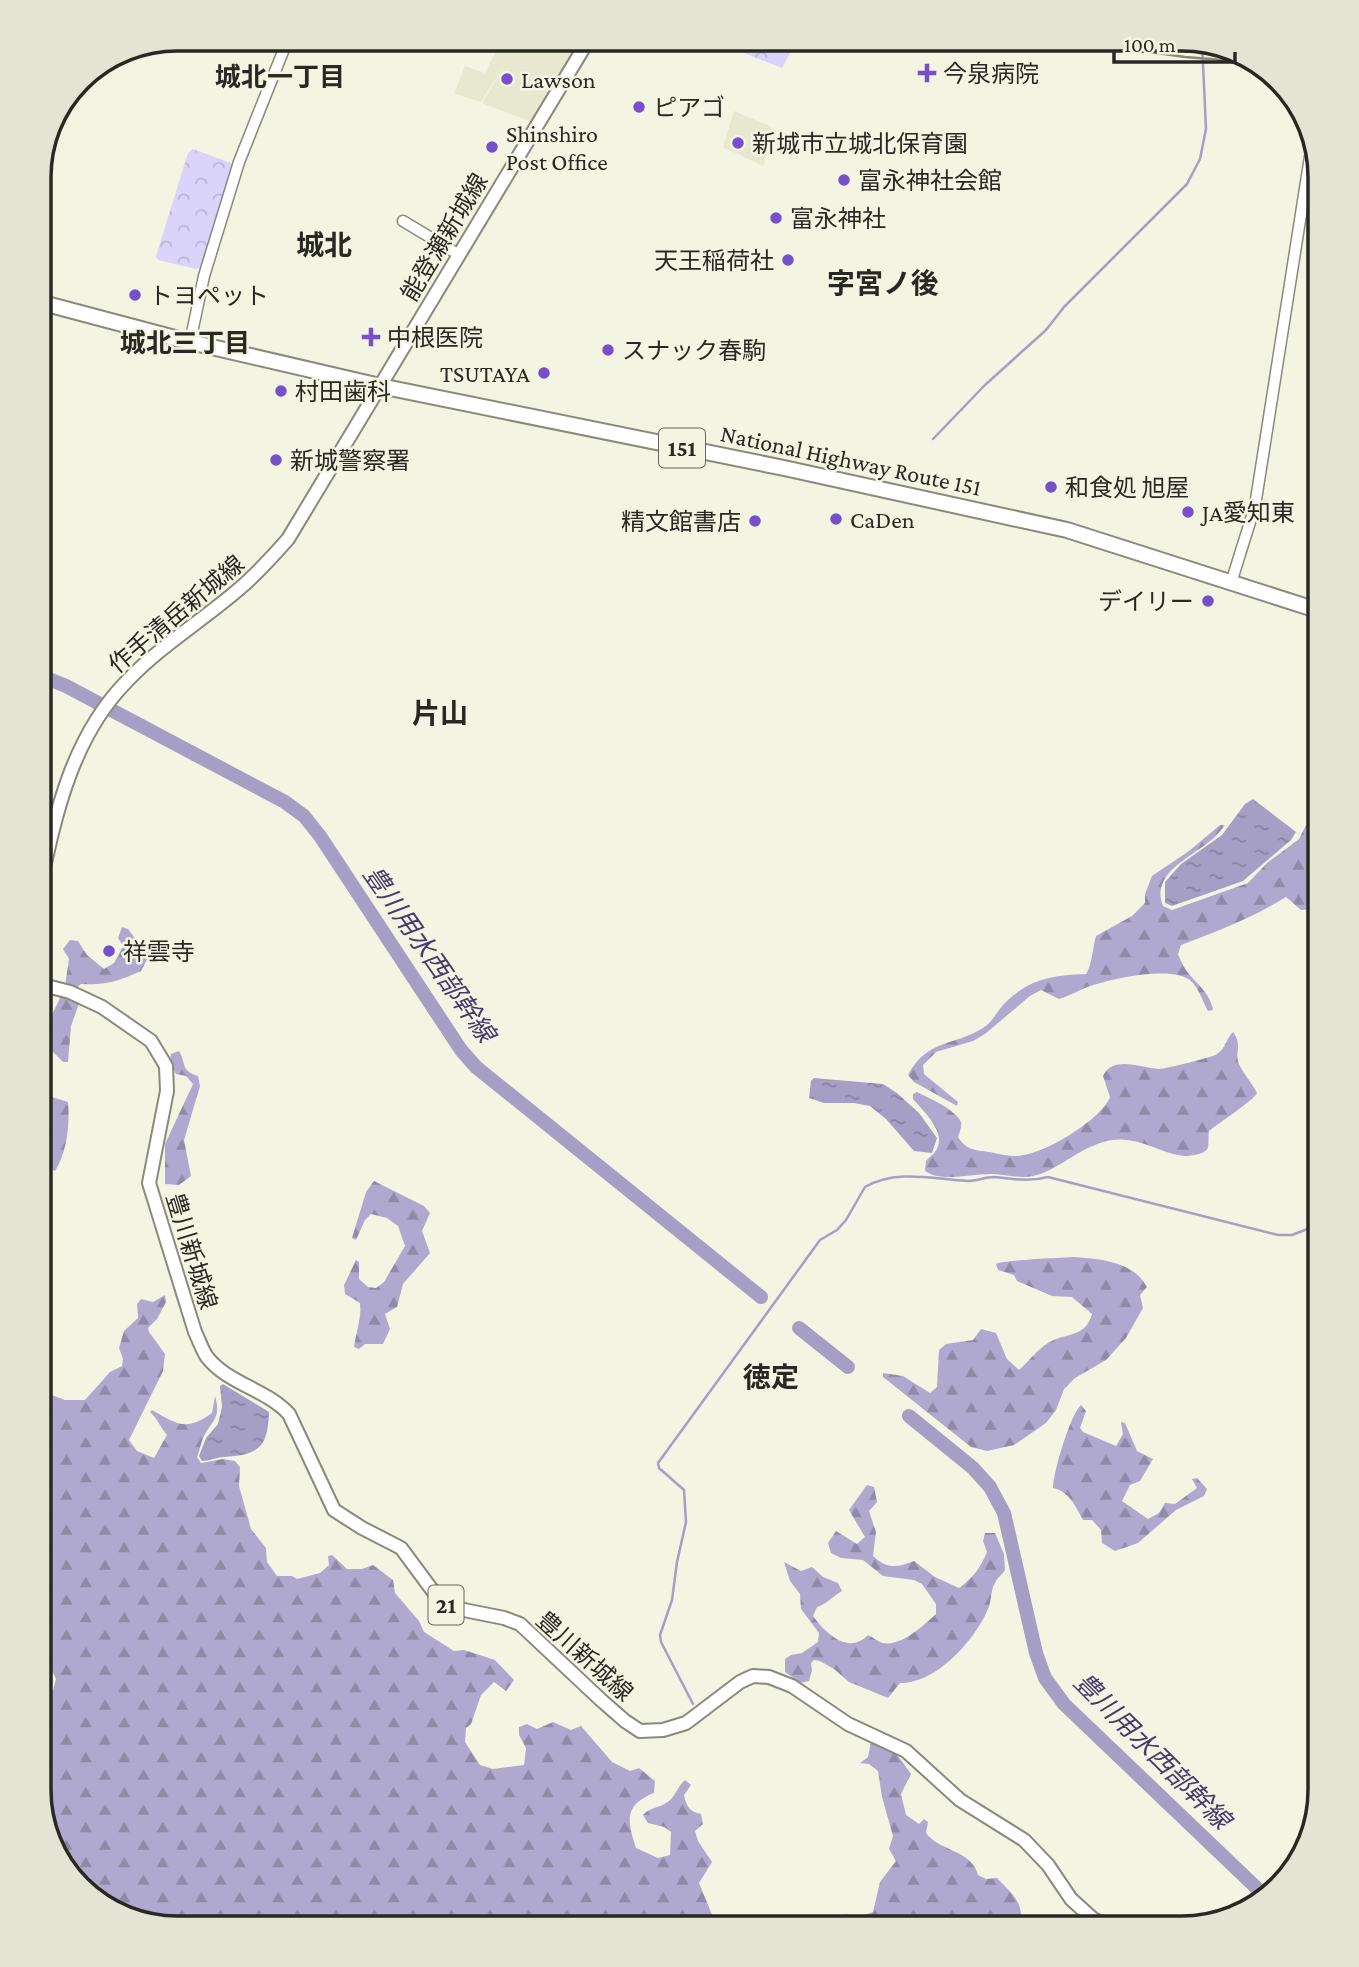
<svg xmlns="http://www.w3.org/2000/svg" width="1359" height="1967" font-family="'Crimson Pro','Noto Sans JP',serif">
  <defs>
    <pattern id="forest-firs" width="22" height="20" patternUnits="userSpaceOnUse" patternTransform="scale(1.75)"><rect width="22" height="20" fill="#b0a9cf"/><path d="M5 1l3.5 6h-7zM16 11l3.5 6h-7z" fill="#8f8aa8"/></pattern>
    <pattern id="park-crowns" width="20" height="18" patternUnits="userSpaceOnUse" patternTransform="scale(1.75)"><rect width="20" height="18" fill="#dad4fa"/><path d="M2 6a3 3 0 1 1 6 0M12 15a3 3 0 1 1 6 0" fill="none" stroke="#bbb6d6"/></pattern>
    <pattern id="water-ripples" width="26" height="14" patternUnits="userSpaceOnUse" patternTransform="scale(1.75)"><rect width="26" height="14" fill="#a69fc5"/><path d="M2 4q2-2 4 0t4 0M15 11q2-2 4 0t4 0" fill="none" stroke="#8782a0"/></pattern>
  </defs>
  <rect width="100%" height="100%" fill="#f4f4e3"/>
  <!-- built -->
  <g fill="#e8e8d0">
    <polygon points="474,39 582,39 532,122 482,103 509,58 481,102 456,94 455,91 465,66 485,73 495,53 472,44"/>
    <polygon points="734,111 772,127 768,138 755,134 750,147 768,152 763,166 723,147"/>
  </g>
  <!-- forest -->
  <g fill="url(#forest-firs)">
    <path d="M1320 815V903L1311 909 1301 910 1286 897C1252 918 1218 931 1181 945L1178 954C1180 959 1183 966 1186 970 1196 984 1210 992 1213 1010L1208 1011C1203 1002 1199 989 1192 982 1175 964 1111 979 1090 986 1079 990 1070 996 1059 999L1041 990 1030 996 985 1034 973 1041 936 1052 923 1065 924 1074 958 1102 957 1106 914 1082 908 1075C927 1039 954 1046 983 1028 993 1022 996 1012 1004 1004 1028 979 1053 975 1086 974 1093 963 1092 949 1096 936L1132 916 1145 903V894L1152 876 1189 851 1220 825H1225C1220 831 1216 837 1210 841 1190 858 1150 874 1163 906L1172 910 1248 883 1267 863 1299 839 1306 825Z"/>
    <path d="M122 927 128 929 137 941 139 951 151 952 141 971C116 982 107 985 81 984L75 989 65 986 69 959 63 949 70 940 78 941 87 955 104 969 114 963 123 946 118 938Z"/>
    <polygon points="61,996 80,1001 71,1026 68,1062 63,1062 45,1044 39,1043 39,1024 48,1023"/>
    <path d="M1233 1032C1243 1045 1234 1052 1239 1064 1243 1073 1252 1083 1257 1093 1253 1101 1220 1122 1209 1131 1208 1136 1209 1142 1208 1147 1207 1154 1191 1156 1185 1156 1161 1154 1139 1136 1112 1140 1083 1145 1065 1165 1040 1174 1025 1180 1008 1175 993 1174 973 1173 942 1183 925 1171L926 1161C928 1158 932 1156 934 1153 950 1135 924 1112 913 1099V1094L917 1092C930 1099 951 1107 960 1120 963 1125 960 1131 958 1137 966 1150 974 1150 990 1152 998 1154 1008 1156 1016 1156 1042 1156 1101 1120 1110 1097L1103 1076C1113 1055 1141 1068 1159 1069 1165 1069 1214 1057 1217 1054 1226 1048 1226 1039 1233 1032Z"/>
    <path d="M179 1051C187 1065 180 1070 198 1076L200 1086 184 1140 191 1176 179 1185 165 1184V1144L193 1084 186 1076 176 1074 170 1062 171 1054Z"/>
    <path d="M39 1093 68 1102C70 1123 67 1153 55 1171L39 1162 45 1140 39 1126Z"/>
    <path d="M374 1181 424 1206 430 1213 422 1231 430 1253 403 1284 397 1307 385 1314 390 1329 383 1344H365L359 1349 354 1347C356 1333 362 1316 360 1303L345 1294 344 1285 356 1260 359 1262V1279L368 1287 376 1288 384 1282 405 1246 398 1226 387 1218 371 1214 365 1220 356 1240 352 1238 366 1192Z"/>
    <path d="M1073 1257C1100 1259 1133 1261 1147 1287L1140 1295 1143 1308 1126 1338 1106 1360 1075 1378 1064 1389 1056 1410 1046 1423 1014 1445 987 1451 971 1447 883 1377V1373L903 1376 930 1393 937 1387 939 1350 946 1344 973 1340 981 1329 996 1333 1007 1359 1019 1370C1028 1362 1037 1350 1048 1343 1065 1332 1085 1339 1092 1314L1072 1297 1052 1296 1017 1281 1014 1275 998 1270 996 1264C1002 1260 1060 1258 1073 1257Z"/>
    <path d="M165 1295 166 1302 157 1319 148 1328 149 1332 165 1354 163 1371 129 1440 137 1451 154 1458 167 1435C160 1427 158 1419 150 1412L152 1410C177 1424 186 1432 212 1413L215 1396C221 1416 214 1419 205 1434 201 1441 200 1450 197 1457L201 1463 223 1459 235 1461 240 1467 239 1486 251 1529 266 1548 267 1562 277 1576H292L297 1579 320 1573 329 1565 328 1556 332 1555 347 1569H362L373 1565 393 1580 395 1593 419 1621 424 1632 454 1651 464 1650 495 1660 514 1680 506 1691 494 1682 481 1695 471 1724 466 1728 465 1742 480 1765 493 1769 524 1765 526 1748 519 1735V1727L527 1724 537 1729 553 1722 571 1730 581 1726 612 1762 630 1771 639 1768 655 1781 654 1793C624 1805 627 1820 636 1848L658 1858 670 1855 671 1832 664 1827 648 1823 643 1815C651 1806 664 1808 672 1798 677 1792 679 1785 685 1780L691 1785 684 1795C686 1806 690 1812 701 1814L703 1824 695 1831 698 1841 712 1862 699 1883 713 1917 705 1928H168L100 1905 57 1859 39 1790V1722L45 1721 56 1679 41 1647 39 1623V1558L48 1535 51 1497 45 1459 39 1444V1400L49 1394 65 1400H85L110 1372 122 1366 123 1359 119 1348 124 1331 138 1318 137 1304 141 1299 153 1302Z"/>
    <path d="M1081 1405 1086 1411 1080 1428 1083 1432 1116 1446 1123 1434 1121 1422 1125 1423 1137 1451 1153 1459 1140 1481 1130 1485 1122 1501 1148 1519 1159 1513 1165 1503 1175 1504 1197 1488 1192 1479 1197 1478 1207 1489 1204 1496 1176 1510 1138 1543 1115 1551 1102 1543 1101 1530 1092 1520H1083C1076 1507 1069 1491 1053 1488 1053 1473 1070 1415 1081 1405Z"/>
    <path d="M867 1485 874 1487 877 1502 869 1511 876 1532 873 1556C887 1569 896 1568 914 1561L935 1577 959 1588C973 1578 981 1567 987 1552L983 1541 985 1533H995L1004 1554 1005 1570C1002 1575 997 1578 995 1583 990 1591 992 1601 988 1609 975 1640 936 1684 900 1683L888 1698 849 1682 834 1669 820 1661 814 1660 811 1663 812 1670 809 1681 801 1683 785 1672V1659L791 1655 802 1653 818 1642 819 1633 801 1609 800 1594 790 1581 784 1562 801 1571 812 1567 823 1577 838 1583 842 1591C833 1596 827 1604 817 1607L813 1616C826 1634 849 1655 868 1635 873 1637 878 1642 883 1643 901 1647 924 1625 936 1614V1604L922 1584 914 1580 883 1576 863 1560 841 1558 831 1553 828 1543 836 1531 857 1544 865 1537 849 1510Z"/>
    <path d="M871 1742C893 1746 900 1758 911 1774L901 1794 906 1815 919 1824 924 1819 928 1822 926 1833C939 1851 972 1850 978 1875L986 1879 997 1878C1015 1897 1022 1900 1022 1928H837L838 1919 845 1914 858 1917 873 1912 880 1882 896 1861 889 1849 893 1836 882 1797 878 1771 869 1764 860 1763 868 1757Z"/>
  </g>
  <!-- park -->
  <g fill="url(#park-crowns)">
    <polygon points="753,39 783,39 795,44 782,68 744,53 749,42"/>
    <polygon points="193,149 231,163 234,168 201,268 196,269 158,260 156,256 188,153"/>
  </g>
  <!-- water -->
  <g fill="url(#water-ripples)">
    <polygon points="1253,799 1296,832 1291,840 1243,881 1172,906 1165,903 1165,882 1181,864 1222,835 1245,804"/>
    <polygon points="814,1078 883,1084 897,1093 919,1113 937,1138 932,1153 914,1151 886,1119 870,1106 854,1103 824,1103 809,1098 811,1081"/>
    <path d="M223 1384 269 1412C268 1447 259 1455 224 1457 217 1457 210 1461 202 1461L199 1456 206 1438 218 1424 222 1407 220 1386Z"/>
  </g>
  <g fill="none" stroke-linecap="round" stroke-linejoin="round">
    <!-- stream -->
    <g stroke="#a69fc5" stroke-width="2.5">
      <polyline points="933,439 985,385 1046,330 1064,307 1187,184 1200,159 1206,129 1202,42"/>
      <path d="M693 1704 661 1642 660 1635 672 1600 677 1562 686 1522 684 1490 659 1468 658 1463 820 1240 837 1230 846 1220 865 1187C897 1169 932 1179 967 1181 977 1181 985 1177 994 1177 1013 1179 1029 1182 1048 1177L1278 1235H1292L1320 1224"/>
    </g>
    <!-- river -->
    <g stroke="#a69fc5" stroke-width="14">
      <polyline points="39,675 66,686 285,802 304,816 320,836 461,1050 476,1067 761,1297"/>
      <polyline points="799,1328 848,1367"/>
      <polyline points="909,1416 973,1468 990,1487 1004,1513 1036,1653 1045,1678 1064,1704 1265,1896"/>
    </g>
    <defs>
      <g id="minor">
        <polyline points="403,221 458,254"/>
        <polyline points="190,342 204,276 239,162 288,39"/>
        <polyline points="1231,583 1255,506 1312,144"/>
      </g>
      <g id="major">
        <path d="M39 891C55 816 71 738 127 681 160 646 202 621 239 589 257 574 272 557 288 539L589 39"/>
        <path d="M39 984 70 992 102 1007 151 1041 166 1066 167 1091 149 1183 195 1332C199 1340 202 1350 207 1357 228 1384 266 1389 289 1414L334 1510 362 1528 401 1548 441 1602 449 1607 504 1618 520 1624 601 1700 625 1721 640 1731 663 1730 686 1723 740 1682 753 1676 769 1677 792 1686 848 1724 906 1751 960 1800 1024 1840 1048 1865 1071 1899 1093 1919 1112 1928"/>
      </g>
      <polyline id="highway" points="39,302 190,342 380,386 784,468 1067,530 1320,611"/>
    </defs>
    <!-- minor casing -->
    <use href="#minor" stroke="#8a8a7b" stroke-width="13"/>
    <!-- major casing -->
    <use href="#major" stroke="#8a8a7b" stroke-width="16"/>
    <!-- highway casing -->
    <use href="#highway" stroke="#8a8a7b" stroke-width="18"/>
    <!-- minor -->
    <use href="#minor" stroke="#fff" stroke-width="10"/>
    <!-- major -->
    <use href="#major" stroke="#fff" stroke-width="12"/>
    <!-- highway -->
    <use href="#highway" stroke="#fff" stroke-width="14"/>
    <!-- rail -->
    <polyline stroke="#88887d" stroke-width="2.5" points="1058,39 1185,57 1248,62"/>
  </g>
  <!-- markers -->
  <g fill="#7550c9" stroke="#f4f4e3" stroke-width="2.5">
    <path d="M923.5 62.5h7v7h7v7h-7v7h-7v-7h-7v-7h7z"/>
    <circle cx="507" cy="79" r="7"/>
    <circle cx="639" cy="107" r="7"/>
    <circle cx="738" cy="143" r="7"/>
    <circle cx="492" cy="147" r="7"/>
    <circle cx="844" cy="180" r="7"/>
    <circle cx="776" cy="218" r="7"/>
    <circle cx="788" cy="260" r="7"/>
    <circle cx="135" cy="295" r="7"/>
    <path d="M367.5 326.5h7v7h7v7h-7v7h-7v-7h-7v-7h7z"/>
    <circle cx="608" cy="350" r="7"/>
    <circle cx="544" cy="373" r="7"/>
    <circle cx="281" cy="391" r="7"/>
    <circle cx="276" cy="460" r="7"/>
    <circle cx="1051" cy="487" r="7"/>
    <circle cx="1188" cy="512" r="7"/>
    <circle cx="836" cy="519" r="7"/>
    <circle cx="755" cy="521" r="7"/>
    <circle cx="1208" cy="601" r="7"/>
    <circle cx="109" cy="951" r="7"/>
  </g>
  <g text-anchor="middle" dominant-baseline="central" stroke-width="5" stroke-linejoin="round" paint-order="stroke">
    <!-- shield labels -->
    <g fill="#f4f4e3" stroke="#66665d" stroke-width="2">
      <rect x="659" y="428.5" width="46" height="39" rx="5"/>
      <rect x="428.5" y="1585.5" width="35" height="39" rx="5"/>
    </g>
    <g font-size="23" font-weight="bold" fill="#292923">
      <text x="682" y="448">151</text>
      <text x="446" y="1605">21</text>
    </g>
    <!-- poi labels -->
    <g font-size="24" fill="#292923" stroke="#f4f4e3" text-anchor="start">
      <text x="943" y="73">今泉病院</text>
      <text x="521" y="79">Lawson</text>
      <text x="653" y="107">ピアゴ</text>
      <text x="506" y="133">Shinshiro<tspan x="506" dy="28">Post Office</tspan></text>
      <text x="752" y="143">新城市立城北保育園</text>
      <text x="858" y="180">富永神社会館</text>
      <text x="790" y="218">富永神社</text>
      <text x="774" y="260" text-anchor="end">天王稲荷社</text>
      <text x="149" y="295">トヨペット</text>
      <text x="387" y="337">中根医院</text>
      <text x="622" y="350">スナック春駒</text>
      <text x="530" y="373" text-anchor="end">TSUTAYA</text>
      <text x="295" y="391">村田歯科</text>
      <text x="290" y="460">新城警察署</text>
      <text x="1065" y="487">和食処 旭屋</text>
      <text x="1202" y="512">JA愛知東</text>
      <text x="850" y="519">CaDen</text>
      <text x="741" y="521" text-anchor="end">精文館書店</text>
      <text x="1194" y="601" text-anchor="end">デイリー</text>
      <text x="123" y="951">祥雲寺</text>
    </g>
    <!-- street labels -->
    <g font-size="24" fill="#292923" stroke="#f4f4e3">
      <text transform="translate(444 237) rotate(-59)">能登瀬新城線</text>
      <text transform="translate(851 460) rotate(12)">National Highway Route 151</text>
      <text transform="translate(176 614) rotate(-40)">作手清岳新城線</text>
      <text transform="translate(192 1251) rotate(73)">豊川新城線</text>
      <text transform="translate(585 1656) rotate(42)">豊川新城線</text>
    </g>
    <!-- neighbourhood labels -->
    <g font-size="26" font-weight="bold" fill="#292923" stroke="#f4f4e3">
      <text x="280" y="77">城北一丁目</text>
      <text x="185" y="343">城北三丁目</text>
    </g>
    <!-- water labels -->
    <g font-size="26" font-style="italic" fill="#473a6d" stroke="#f4f4e3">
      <text transform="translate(429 954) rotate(55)">豊川用水西部幹線</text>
      <text transform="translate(1152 1751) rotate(45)">豊川用水西部幹線</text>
    </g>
    <!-- quarter labels -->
    <g font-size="28" font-weight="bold" fill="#292923" stroke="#f4f4e3">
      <text x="324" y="245">城北</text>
      <text x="883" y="283">字宮ノ後</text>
      <text x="440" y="713">片山</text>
      <text x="771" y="1377">徳定</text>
    </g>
  </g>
  <!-- crop -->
  <path d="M0 0H1359V1967H0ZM177 51H1182A126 126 0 0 1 1308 177V1790A126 126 0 0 1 1182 1916H177A126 126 0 0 1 51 1790V177A126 126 0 0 1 177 51Z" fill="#e4e4d4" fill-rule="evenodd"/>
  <path fill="none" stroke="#292923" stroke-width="3.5" d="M177 51H1182A126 126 0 0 1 1308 177V1790A126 126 0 0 1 1182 1916H177A126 126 0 0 1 51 1790V177A126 126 0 0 1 177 51Z"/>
  <!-- scale -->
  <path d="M1114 52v10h121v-10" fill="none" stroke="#292923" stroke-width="3.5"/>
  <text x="1124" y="52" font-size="21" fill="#292923" stroke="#f4f4e3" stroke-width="5" paint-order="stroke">100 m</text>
</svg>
